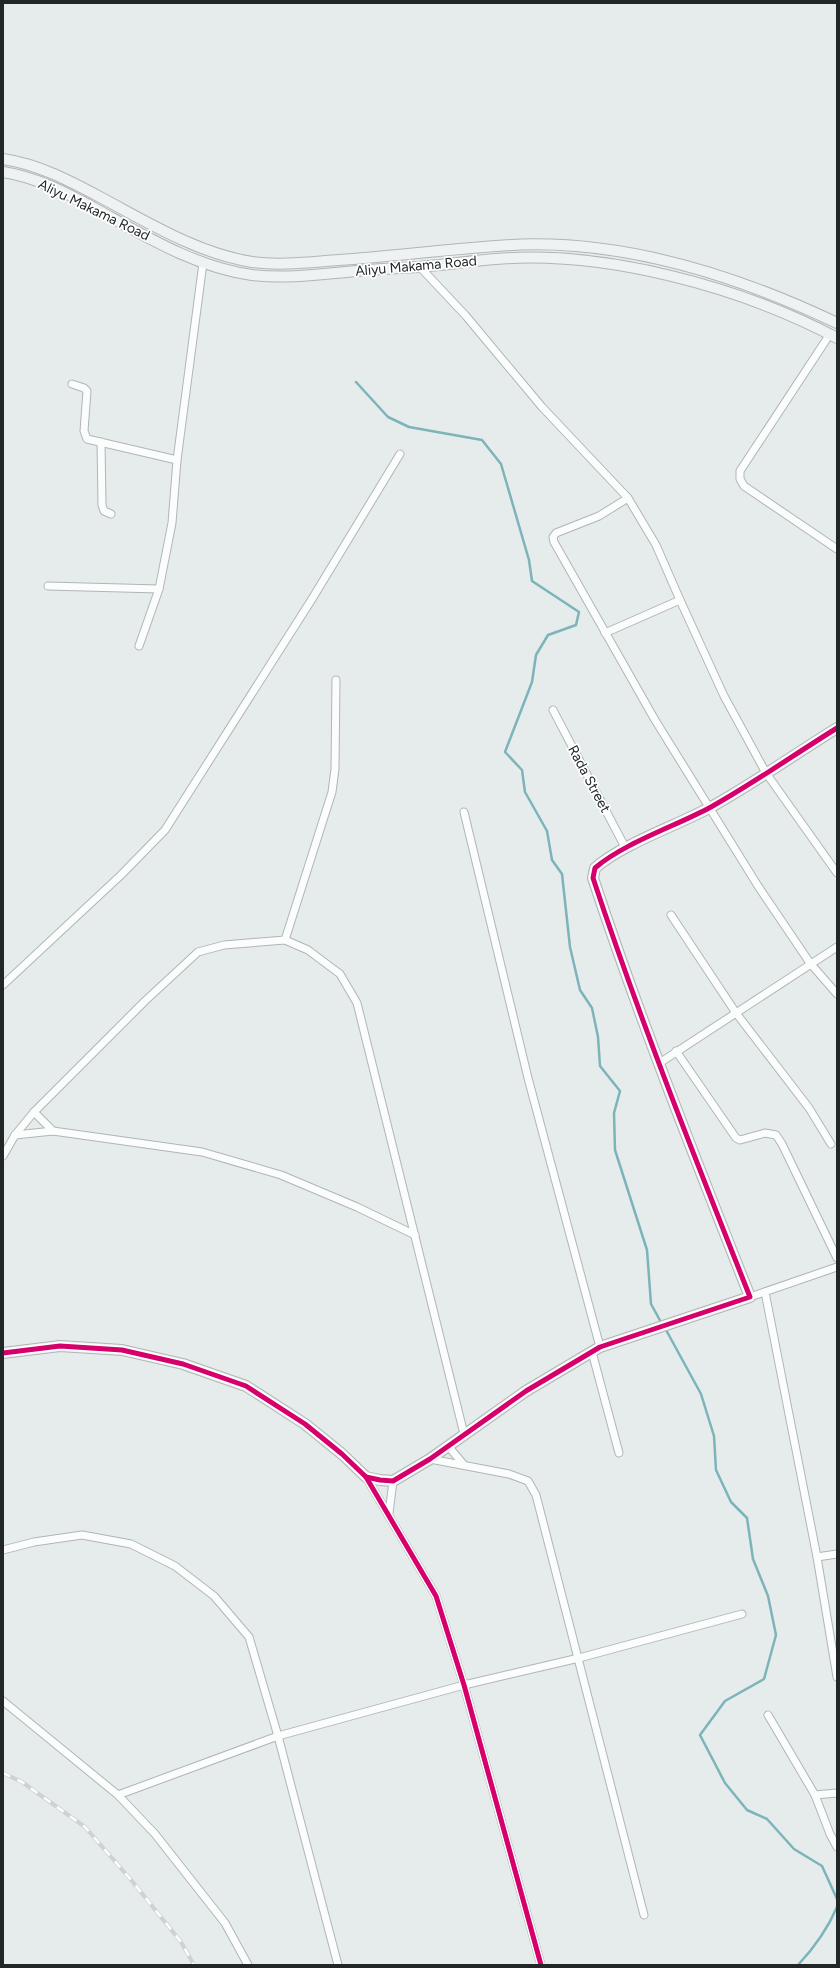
<svg xmlns="http://www.w3.org/2000/svg" width="840" height="1968" font-family="Figtree,sans-serif">
  <rect width="100%" height="100%" fill="#e6ecec"/>
  <g fill="none" stroke-linecap="round" stroke-linejoin="round">
    <!-- stream -->
    <g stroke="#7cb4ba" stroke-width="2.5">
      <polyline points="356,382 388,417 409,427 482,440 501,464 529,560 532,581 579,612 576,625 548,635 536,655 532,682 505,752 522,770 525,792 547,831 552,860 562,874 570,947 580,990 592,1008 598,1037 600,1066 620,1091 614,1113 615,1150 647,1250 651,1304 662,1324"/>
      <polyline points="665,1328 701,1394 714,1436 716,1470 731,1502 747,1518 753,1559 768,1596 776,1635 764,1679 725,1701 700,1735 725,1783 747,1810 767,1819 794,1849 822,1866 837,1899"/>
      <path d="M798 1965C814 1948 828 1928 837 1907"/>
    </g>
    <defs>
      <g id="street">
        <polyline points="420,267 466,316 542,407 628,498 656,545 680,600 724,696 766,773 837,873"/>
        <polyline points="830,334 740,471 740,479 744,486 837,549"/>
        <polyline points="72,384 84,388 87,391 84,431 87,439 177,460"/>
        <polyline points="101,442 102,505 104,511 111,514"/>
        <polyline points="628,498 599,516 556,533 553,537 554,542 655,720 758,886 810,963 837,994"/>
        <polyline points="48,586 159,589"/>
        <polyline points="605,633 680,600"/>
        <polyline points="139,646 159,589 172,523 177,460 203,263"/>
        <polyline points="553,710 626,849"/>
        <polyline points="464,812 528,1078 600,1347"/>
        <polyline points="671,915 736,1013 809,1108 831,1144"/>
        <polyline points="285,940 332,792 335,769 336,680"/>
        <polyline points="3,985 121,875 165,830 312,599 400,454"/>
        <polyline points="676,1051 736,1138 740,1140 765,1133 776,1135 782,1144 837,1258"/>
        <polyline points="658,1064 837,947"/>
        <polyline points="34,1112 53,1131"/>
        <polyline points="15,1135 53,1131 202,1152 281,1175 357,1207 415,1235"/>
        <polyline points="3,1156 15,1135 34,1112 145,1001 198,952 224,945 285,940 308,950 340,974 357,1003 464,1434"/>
        <polyline points="765,1292 817,1557 837,1677"/>
        <polyline points="750,1297 837,1267"/>
        <polyline points="592,1352 619,1453"/>
        <polyline points="448,1446 464,1465"/>
        <polyline points="430,1459 509,1474 528,1481 536,1495 644,1915"/>
        <polyline points="366,1477 436,1596 464,1685 541,1965"/>
        <polyline points="389,1513 393,1481"/>
        <polyline points="3,1550 34,1542 82,1535 131,1544 175,1566 214,1596 249,1637 278,1736 338,1965"/>
        <polyline points="817,1557 837,1554"/>
        <polyline points="3,1701 118,1795 155,1834 225,1923 248,1965"/>
        <polyline points="768,1715 815,1795 830,1834 837,1847"/>
        <polyline points="118,1795 278,1736 464,1685 579,1658 742,1614"/>
        <polyline points="815,1795 837,1793"/>
      </g>
      <g id="secondary">
        <path d="M3 159C38 164 70 181 100 197 149 223 197 253 252 262 280 266 311 262 339 260 391 256 443 250 496 246 613 236 732 273 837 323"/>
        <path d="M3 172C36 177 67 193 96 209 145 236 195 267 252 275 287 279 322 274 357 271 377 269 397 268 418 267 444 265 470 261 496 259 605 250 741 287 837 338"/>
        <path d="M3 1353 60 1346 122 1350 183 1364 246 1386 305 1424 342 1454 366 1477 380 1480 393 1481 430 1459 526 1391 600 1347 750 1297C695 1158 640 1020 593 878L595 868C624 843 676 826 711 807 754 783 795 754 837 728"/>
      </g>
    </defs>
    <!-- street casing -->
    <use href="#street" stroke="#b0b5b6" stroke-width="9"/>
    <!-- secondary casing -->
    <use href="#secondary" stroke="#b0b5b6" stroke-width="12"/>
    <!-- street -->
    <use href="#street" stroke="#fbfcfc" stroke-width="7"/>
    <!-- secondary -->
    <use href="#secondary" stroke="#eef2f3" stroke-width="10"/>
    <defs>
      <polyline id="rail" points="3,1773 22,1782 85,1827 132,1881 181,1942 194,1965"/>
    </defs>
    <!-- rail casing -->
    <use href="#rail" stroke="#d0d2d2" stroke-width="4"/>
    <!-- rail -->
    <use href="#rail" stroke="#fff" stroke-width="2.5" stroke-dasharray="8" stroke-linecap="butt"/>
    <defs>
      <g id="cycleway">
        <polyline points="3,1353 60,1346 122,1350 183,1364 246,1386 305,1424 342,1454 366,1477 436,1596 464,1685 541,1965"/>
        <path d="M366 1477 380 1480 393 1481 430 1459 526 1391 600 1347 750 1297C695 1158 640 1020 593 878L595 868C624 843 676 826 711 807 754 783 795 754 837 728"/>
      </g>
    </defs>
    <!-- cycleway casing -->
    <use href="#cycleway" stroke="#fff" stroke-width="8"/>
    <!-- cycleway -->
    <use href="#cycleway" stroke="#d6006c" stroke-width="5"/>
  </g>
  <g text-anchor="middle" dominant-baseline="central" stroke-width="3.5" stroke-linejoin="round" paint-order="stroke">
    <!-- street labels -->
    <g font-size="14" fill="#212626" stroke="#fff">
      <text transform="translate(94 210) rotate(26)">Aliyu Makama Road</text>
      <text transform="translate(416 266) rotate(-5)">Aliyu Makama Road</text>
      <text transform="translate(589 779) rotate(62)">Rada Street</text>
    </g>
  </g>
  <!-- border -->
  <rect width="840" height="1968" fill="none" stroke="#212626" stroke-width="8"/>
</svg>
